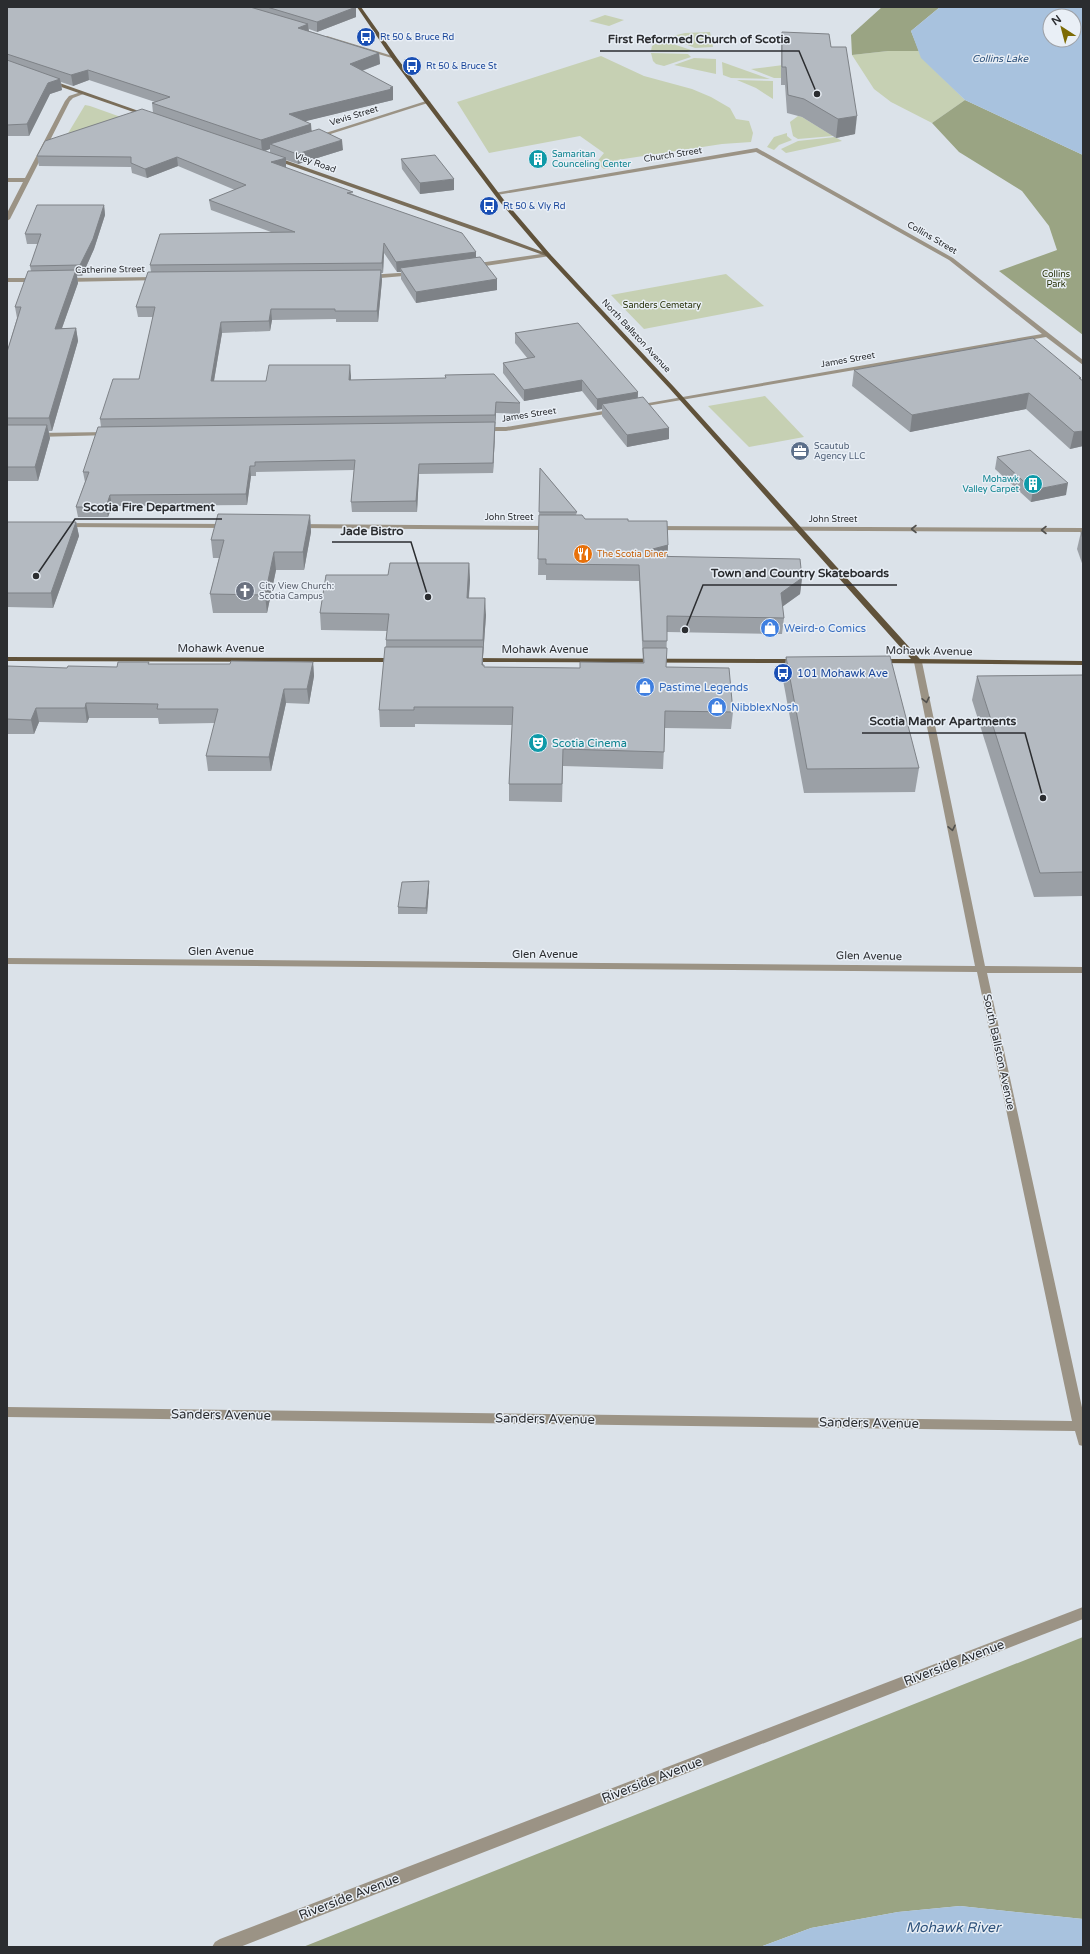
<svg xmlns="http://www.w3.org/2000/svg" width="1090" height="1954" font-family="'Varela Round',sans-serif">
  <rect width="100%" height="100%" fill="#dbe2e9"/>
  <!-- green -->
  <g fill="#c6d0b3">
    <polygon points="605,15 624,20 609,26 589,21"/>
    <polygon points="710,32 713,47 695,48 668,37 685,33"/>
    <polygon points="661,40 691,50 687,52 651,51 652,46"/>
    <polygon points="888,51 919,51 922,58 965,100 932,123 891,102 874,89 852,55"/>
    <polygon points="651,53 688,54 691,57 664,66 656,64 653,61"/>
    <polygon points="601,56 644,76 692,89 711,97 730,108 736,119 749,121 753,133 751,142 722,144 617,160 624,166 604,169 596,163 604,153 580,136 489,153 457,102"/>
    <polygon points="694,58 716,59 716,74 674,65"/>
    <polygon points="722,62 770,79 731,78 723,75"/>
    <polygon points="791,64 792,76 781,76 781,78 774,78 751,69"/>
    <polygon points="737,80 773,81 773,99 756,88"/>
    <polygon points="85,105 90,106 132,121 67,135"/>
    <polygon points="798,116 802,117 833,136 798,139 793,136 790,122"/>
    <polygon points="787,133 787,136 792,140 779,145 774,150 767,147 774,137"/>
    <polygon points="835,137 842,141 786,153 781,149 798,141"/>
    <polygon points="726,274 764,306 644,329 611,295"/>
    <polygon points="765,396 804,437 749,447 708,406"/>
  </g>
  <!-- forest -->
  <g fill="#9aa483">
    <polygon points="882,7 940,7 911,31 919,51 888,51 852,55 851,35"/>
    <polygon points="965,100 1083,155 1083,335 999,271 1057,250 1049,226 1022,191 959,152 932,123"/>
    <polygon points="1083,1637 1083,1919 960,1906 898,1912 811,1928 760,1947 303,1947"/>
  </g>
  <!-- water -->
  <g fill="#a8c2de" fill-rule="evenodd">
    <path d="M940 7H1083V155L965 100 921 58 911 31ZM1050 16H1074V40H1050Z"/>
    <polygon points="960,1906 1083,1919 1083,1947 760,1947 811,1928 898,1912"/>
  </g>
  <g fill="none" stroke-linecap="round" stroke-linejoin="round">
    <!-- street -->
    <g fill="#9b9385" fill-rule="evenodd">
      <polygon points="323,36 327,36 396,57 392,58 323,38"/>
      <polygon points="81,92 86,93 73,98 70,101 10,219 7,221 7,213 23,182 7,182 7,178 25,178 65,101 69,96"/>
      <polygon points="426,101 431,102 318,138 313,137"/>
      <polygon points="757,148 953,258 1083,360 1083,365 1046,337 635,408 635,406 637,405 1042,334 949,260 756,152 497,195 494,193"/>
      <polygon points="548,253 550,254 550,256 472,268 469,266 472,264"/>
      <polygon points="413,272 415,273 415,275 369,279 366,277 369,275"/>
      <polygon points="159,277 162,279 161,280 65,282 62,280 65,278"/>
      <polygon points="7,278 37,278 40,280 37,282 7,282"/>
      <polygon points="615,409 618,411 617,412 506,431 481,431 478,429 481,427 506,427"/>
      <polygon points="109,432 111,433 111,435 37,437 33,435 37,433"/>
      <polygon points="60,523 227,524 231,526 227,528 63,527 60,527"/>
      <polygon points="294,524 551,526 555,528 551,530 297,528 294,528"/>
      <polygon points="652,526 1083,528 1083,532 655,530 652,530"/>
      <polygon points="915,660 918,660 922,662 985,966 1083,967 1083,973 987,973 1083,1412 1083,1446 1079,1445 1075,1431 7,1417 7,1407 1072,1421 977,972 7,964 7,958 975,966 914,662"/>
      <polygon points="1083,1607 1083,1619 240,1947 212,1947 215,1942 220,1939"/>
    </g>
    <!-- secondary -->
    <g fill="#796d59" fill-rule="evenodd">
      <polygon points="47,80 51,80 150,115 145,116 47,82"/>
      <polygon points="272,157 276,157 490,232 551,255 546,256 272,159"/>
    </g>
    <!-- primary -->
    <g fill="#60523a" fill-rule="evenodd">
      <polygon points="357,7 361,7 397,58 504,200 550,254 674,387 920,659 1083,661 1083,665 876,663 875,661 879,659 911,659 670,389 546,256 500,202 393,60"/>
      <polygon points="7,657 397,658 401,660 397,662 7,661"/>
      <polygon points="466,658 799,659 803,661 799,663 469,662 466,662"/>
    </g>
  </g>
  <!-- wall -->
  <g fill="#9ba0a6" fill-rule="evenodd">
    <path d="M7 7H356V17L317 32 309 29V31L379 53 380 64 362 71 393 98V100L305 121 312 131 343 150 298 164 286 160V168L353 194 476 252V258L497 279V290L416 303 401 279V272H397L384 253 383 273H381L382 280 378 322H336V319L272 320 270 331 222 333 214 381H266L351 376V380L520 403V414L496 413 493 473 419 474 417 512H352L351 502 354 470 256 472V476H251L247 505 112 506 108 517H78L76 507 85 482 83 472 101 427 100 419 139 379 153 317H138L136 307 151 272 150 265 271 232 211 210 209 200 235 190 178 166 147 178 132 173 131 167 39 166 37 156 153 113 152 103 155 102 89 80 73 86 61 82 62 90 50 94 29 136H8L7 138ZM270 149V153L264 151Z"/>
    <polygon points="782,32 831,47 855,134 836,138 802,117 787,113 785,85 781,85 781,49"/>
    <polygon points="401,159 454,190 420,194 402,169"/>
    <polygon points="104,205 105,215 94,249 82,276 77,276 78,283 62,328 76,328 78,341 52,431 49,431 50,438 38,481 7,481 7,352 17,318 15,307 31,271 30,266 38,244 27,244 25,234"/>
    <polygon points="515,333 638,392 638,398 669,428 669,439 627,447 602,416 602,409 597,410 582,391 524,401 503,373 503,363 528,359 515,343"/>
    <polygon points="854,370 1081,378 1083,446 1070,449 1026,409 910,432 852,386"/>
    <polygon points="997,457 1066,495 1031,502 995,469"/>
    <polygon points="540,468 577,512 576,515 585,519 628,521 668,545 668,556 802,578 800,594 782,607 784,618 782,634 667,632 666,667 733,712 731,729 665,728 663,769 563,766 562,802 509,801 509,784 512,725 415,724 415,727 380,727 379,710 386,647 386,640 387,631 321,630 320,613 388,575 469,563 470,580 469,598 486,615 483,657 483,665 484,667 580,668 643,663 639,581 546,580 546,575 538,575"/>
    <polygon points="310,515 311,532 304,570 276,570 267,613 213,613 210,594 219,558 213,558 211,540"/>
    <polygon points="7,522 76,522 79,536 53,608 7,607"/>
    <polygon points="1081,532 1083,532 1083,566 1077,549"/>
    <polygon points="786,657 919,768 915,792 804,793 783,680"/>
    <polygon points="313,662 314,676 309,704 286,703 271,771 208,771 206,756 215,723 159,724 158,718 89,718 87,723 39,722 34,734 7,734 7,666 67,668 117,667 149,664 230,664"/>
    <polygon points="1083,675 1083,896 1034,897 972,700 977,676"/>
    <polygon points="429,881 429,888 427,914 398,914 398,907"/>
  </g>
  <!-- shaded-wall -->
  <g fill="#7e8287">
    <polygon points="356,7 356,17 317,32 317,22"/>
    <polygon points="308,24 309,35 298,28"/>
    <polygon points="379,53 380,64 350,75 350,64"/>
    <polygon points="88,70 89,80 73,86 71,75"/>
    <polygon points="60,79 62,90 50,94 29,136 27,124 48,83"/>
    <polygon points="393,87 393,100 290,125 289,114"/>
    <polygon points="857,116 855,134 836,138 838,119"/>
    <polygon points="311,124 312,136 270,144 270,149 262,152 261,140"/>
    <polygon points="7,129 8,136 7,138"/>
    <polygon points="342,140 343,150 298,164 297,154"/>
    <polygon points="177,157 178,166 147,178 145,169"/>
    <polygon points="286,158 286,168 272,172 271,162"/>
    <polygon points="454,179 454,190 420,194 420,183"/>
    <polygon points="104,205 105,215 94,249 82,276 80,265"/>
    <polygon points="384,243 384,253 383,273 382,263"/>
    <polygon points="476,252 476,262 400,268 401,272 397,272 396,262"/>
    <polygon points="76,270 78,283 57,342 55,329"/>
    <polygon points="381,270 382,280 378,322 377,311"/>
    <polygon points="497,279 497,290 416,303 416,292"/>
    <polygon points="271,309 272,320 270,331 269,321"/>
    <polygon points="221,322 222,333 212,392 211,381"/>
    <polygon points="76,328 78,341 52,431 49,418"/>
    <polygon points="350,365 351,376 350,391 349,380"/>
    <polygon points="582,380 582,391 524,401 524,390"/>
    <polygon points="638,392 637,403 602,404 602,409 597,410 597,399"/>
    <polygon points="1029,393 1026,409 910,432 912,415"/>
    <polygon points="496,402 496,413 495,426 495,415"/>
    <polygon points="495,422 495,433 493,473 493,463"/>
    <polygon points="47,425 50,438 38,481 35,467"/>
    <polygon points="669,428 669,439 627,447 627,435"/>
    <polygon points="1083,431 1083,446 1070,449 1074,432"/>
    <polygon points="419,464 419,474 417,512 416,501"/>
    <polygon points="250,466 251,476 247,505 246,494"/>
    <polygon points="1068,483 1066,495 1031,502 1033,490"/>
    <polygon points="110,495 112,506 108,517 106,507"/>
    <polygon points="310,515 311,532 304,570 303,552"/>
    <polygon points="76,522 79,536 53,608 51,593"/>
    <polygon points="668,545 667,561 644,567 645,551"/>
    <polygon points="274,552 276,570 267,613 265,595"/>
    <polygon points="469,563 470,580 467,615 467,598"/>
    <polygon points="802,578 800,594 779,609 781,593"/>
    <polygon points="485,598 486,615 483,657 483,640"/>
    <polygon points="483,647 483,664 482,682 482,665"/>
    <polygon points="313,662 314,676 309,704 307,689"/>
    <polygon points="284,689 286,703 271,771 269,757"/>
    <polygon points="86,703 89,718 87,723 85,708"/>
    <polygon points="36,708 39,722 34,734 31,720"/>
    <polygon points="429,881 429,888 427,914 426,908"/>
  </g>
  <!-- building -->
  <g fill="#b4bac1" stroke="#7e8287">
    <polygon points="7,7 250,7 308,24 298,28 379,53 350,64 393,87 390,88 392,89 289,114 311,124 261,140 152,103 170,97 88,70 71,75 7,54"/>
    <polygon points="267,7 356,7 317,22"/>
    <polygon points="782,32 829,34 831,47 846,47 857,116 838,119 804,99 788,95 786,67 782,67"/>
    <polygon points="7,60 60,79 48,83 27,124 7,125"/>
    <polygon points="142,109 286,158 271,162 353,192 347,193 462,233 476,252 396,262 384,243 382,263 150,265 160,234 295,232 209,200 246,185 177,157 145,169 131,163 131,157 37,156 45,141"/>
    <polygon points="319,129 342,140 297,154 270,144"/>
    <polygon points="435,155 454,179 420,183 401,159"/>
    <polygon points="37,205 104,205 93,239 80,265 30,266 41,234 25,234"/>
    <polygon points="480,257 497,279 416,292 400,268"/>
    <polygon points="76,270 55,329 76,328 49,418 7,418 7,352 21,307 15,307 28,271"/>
    <polygon points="381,270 377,311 335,311 335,309 271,309 269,321 221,322 211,381 266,381 269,365 350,365 349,380 446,378 445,375 494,374 520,403 496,402 495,415 100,419 113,379 139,379 155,307 136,307 148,272"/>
    <polygon points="578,323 638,392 597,399 582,380 524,390 503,363 535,357 515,333"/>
    <polygon points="1033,338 1081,378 1079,378 1083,381 1083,431 1074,432 1029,393 912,415 854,370"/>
    <polygon points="643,397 669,428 627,435 602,404"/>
    <polygon points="495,422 493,463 419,464 416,501 351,502 355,460 255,462 255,466 250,466 246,494 110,495 106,507 76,507 89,472 83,472 98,427"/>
    <polygon points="7,425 47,425 35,467 7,467"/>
    <polygon points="1030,450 1068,483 1033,490 997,457"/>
    <polygon points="540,468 577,512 539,512"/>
    <polygon points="218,514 310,515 303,552 274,552 265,595 210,594 224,540 211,540"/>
    <polygon points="539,515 582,515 585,519 628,519 628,521 667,521 668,545 645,551 645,556 800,559 802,578 781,593 784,618 667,616 667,641 643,641 639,565 546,564 546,559 538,559"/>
    <polygon points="7,522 76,522 51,593 7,593"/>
    <polygon points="1081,532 1083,532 1083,539"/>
    <polygon points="390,563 469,563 467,598 485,598 483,640 386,640 389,614 320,613 326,575 388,575"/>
    <polygon points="385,647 483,647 482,665 484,665 484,667 580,668 580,662 644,663 643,648 667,648 666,667 729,668 733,712 665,711 664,752 563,749 562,784 509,784 513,707 414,707 414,710 379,710"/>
    <polygon points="890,656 919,768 807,769 786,657"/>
    <polygon points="231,661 313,662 307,689 284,689 269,757 206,756 218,709 157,709 158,704 86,703 85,708 36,708 31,720 7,719 7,666 67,668 68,666 117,667 118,662 149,662 148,664 230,664"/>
    <polygon points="1083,675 1083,872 1040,873 977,676"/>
    <polygon points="429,881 426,908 398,907 402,882"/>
  </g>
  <!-- one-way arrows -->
  <defs><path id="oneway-chevron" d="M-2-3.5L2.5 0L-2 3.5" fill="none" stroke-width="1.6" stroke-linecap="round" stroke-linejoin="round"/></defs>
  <g stroke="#52514e">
    <use href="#oneway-chevron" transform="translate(914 529) rotate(-180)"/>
    <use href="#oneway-chevron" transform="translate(1044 530) rotate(-180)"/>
    <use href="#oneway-chevron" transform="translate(926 700) rotate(78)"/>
    <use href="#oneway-chevron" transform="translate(952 828) rotate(78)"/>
  </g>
  <!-- icons -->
  <defs>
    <symbol id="bus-disc" viewBox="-11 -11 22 22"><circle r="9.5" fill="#1a4fb4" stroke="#e9eff6"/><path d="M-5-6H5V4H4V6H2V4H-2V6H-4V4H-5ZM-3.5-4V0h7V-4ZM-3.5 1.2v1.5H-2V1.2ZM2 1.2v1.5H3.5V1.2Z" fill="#fff"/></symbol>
    <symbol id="building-disc" viewBox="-11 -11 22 22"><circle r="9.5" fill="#0f9aa8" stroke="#e9eff6"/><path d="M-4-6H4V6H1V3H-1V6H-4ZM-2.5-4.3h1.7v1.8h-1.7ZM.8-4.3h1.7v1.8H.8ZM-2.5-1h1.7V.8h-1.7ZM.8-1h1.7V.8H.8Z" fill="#fff"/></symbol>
    <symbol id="office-disc" viewBox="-11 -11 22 22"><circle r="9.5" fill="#5c6f8a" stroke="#e9eff6"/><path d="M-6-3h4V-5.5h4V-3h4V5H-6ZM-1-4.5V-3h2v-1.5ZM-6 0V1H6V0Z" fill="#fff"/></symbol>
    <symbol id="restaurant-disc" viewBox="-11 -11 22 22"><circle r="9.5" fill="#e8710a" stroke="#e9eff6"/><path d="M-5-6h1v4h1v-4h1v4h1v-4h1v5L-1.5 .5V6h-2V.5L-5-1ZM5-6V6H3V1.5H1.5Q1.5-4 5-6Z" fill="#fff"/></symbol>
    <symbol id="church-disc" viewBox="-11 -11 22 22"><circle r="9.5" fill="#6b7280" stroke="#e9eff6"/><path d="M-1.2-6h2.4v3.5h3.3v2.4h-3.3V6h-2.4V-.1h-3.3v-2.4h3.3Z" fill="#fff"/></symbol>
    <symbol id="shop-disc" viewBox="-11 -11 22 22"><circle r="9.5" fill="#3f7fe0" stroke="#e9eff6"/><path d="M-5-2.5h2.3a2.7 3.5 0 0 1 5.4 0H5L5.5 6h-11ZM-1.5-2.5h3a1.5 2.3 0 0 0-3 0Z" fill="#fff"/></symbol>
    <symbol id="theatre-disc" viewBox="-11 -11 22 22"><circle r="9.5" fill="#0f9aa8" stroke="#e9eff6"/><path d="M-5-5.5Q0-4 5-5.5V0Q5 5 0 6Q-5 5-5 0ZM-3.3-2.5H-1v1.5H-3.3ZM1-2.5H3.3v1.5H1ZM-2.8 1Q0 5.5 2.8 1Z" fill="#fff"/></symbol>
  </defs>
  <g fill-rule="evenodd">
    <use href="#bus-disc" x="355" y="26" width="22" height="22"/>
    <use href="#bus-disc" x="401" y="55" width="22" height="22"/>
    <use href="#building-disc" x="527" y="148" width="22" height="22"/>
    <use href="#bus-disc" x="478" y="195" width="22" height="22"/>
    <use href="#office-disc" x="789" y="440" width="22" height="22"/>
    <use href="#building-disc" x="1022" y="473" width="22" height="22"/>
    <use href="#restaurant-disc" x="572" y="543" width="22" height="22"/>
    <use href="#church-disc" x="234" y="580" width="22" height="22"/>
    <use href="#shop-disc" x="759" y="617" width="22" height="22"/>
    <use href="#bus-disc" x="772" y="662" width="22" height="22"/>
    <use href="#shop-disc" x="634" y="676" width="22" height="22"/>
    <use href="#shop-disc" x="706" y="696" width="22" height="22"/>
    <use href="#theatre-disc" x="527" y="732" width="22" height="22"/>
  </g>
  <g text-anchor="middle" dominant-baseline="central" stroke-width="3" stroke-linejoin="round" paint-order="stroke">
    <!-- far-transit labels -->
    <g font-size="9" fill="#164399" stroke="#e9eff6" text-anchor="start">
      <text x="380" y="37">Rt 50 &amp; Bruce Rd</text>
      <text x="426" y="66">Rt 50 &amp; Bruce St</text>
      <text x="503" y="206">Rt 50 &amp; Vly Rd</text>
    </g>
    <!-- far-street labels -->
    <g font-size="9" fill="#2b2d30" stroke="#e9eff6">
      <text transform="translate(354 116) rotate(-17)">Vevis Street</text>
      <text transform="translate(673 155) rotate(-9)">Church Street</text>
      <text transform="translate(315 163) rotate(20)">Vley Road</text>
      <text transform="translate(932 238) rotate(30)">Collins Street</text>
      <text transform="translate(110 270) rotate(-1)">Catherine Street</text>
      <text transform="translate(636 336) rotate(47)">North Ballston Avenue</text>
      <text transform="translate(848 360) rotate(-10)">James Street</text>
      <text transform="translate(529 415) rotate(-9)">James Street</text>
      <text x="509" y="517">John Street</text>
      <text x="833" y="519">John Street</text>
    </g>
    <!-- far-culture labels -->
    <g font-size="9" fill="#0d838f" stroke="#e9eff6" text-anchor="start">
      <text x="552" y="154">Samaritan<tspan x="552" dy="10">Counceling Center</tspan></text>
      <text x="1019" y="479" text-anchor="end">Mohawk<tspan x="1019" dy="10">Valley Carpet</tspan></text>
    </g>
    <!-- far-park labels -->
    <g font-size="9" fill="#263006" stroke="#e9eff6">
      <text x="1056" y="274">Collins<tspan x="1056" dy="10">Park</tspan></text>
      <text x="662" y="305">Sanders Cemetary</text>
    </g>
    <!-- far-service labels -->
    <g font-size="9" fill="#4e5e75" stroke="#e9eff6" text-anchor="start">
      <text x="814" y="446">Scautub<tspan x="814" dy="10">Agency LLC</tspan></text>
    </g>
    <!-- far-food labels -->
    <g font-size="9" fill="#c56008" stroke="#e9eff6" text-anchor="start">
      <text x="597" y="554">The Scotia Diner</text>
    </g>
    <!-- far-worship labels -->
    <g font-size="9" fill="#5b616d" stroke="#e9eff6" text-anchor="start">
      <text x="259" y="586">City View Church:<tspan x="259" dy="10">Scotia Campus</tspan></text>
    </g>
    <!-- far-water labels -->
    <g font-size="10" font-style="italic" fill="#2f537c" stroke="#e9eff6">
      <text x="1000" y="59">Collins Lake</text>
    </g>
    <!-- shop labels -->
    <g font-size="11" fill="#366cbe" stroke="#e9eff6" text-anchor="start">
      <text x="784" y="628">Weird-o Comics</text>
      <text x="659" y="687">Pastime Legends</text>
      <text x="731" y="707">NibblexNosh</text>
    </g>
    <!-- street labels -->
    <g font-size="11" fill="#2b2d30" stroke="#e9eff6">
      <text x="221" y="648">Mohawk Avenue</text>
      <text x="545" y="649">Mohawk Avenue</text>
      <text transform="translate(929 651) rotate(1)">Mohawk Avenue</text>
      <text x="221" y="951">Glen Avenue</text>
      <text x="545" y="954">Glen Avenue</text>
      <text transform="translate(869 956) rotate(1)">Glen Avenue</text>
      <text transform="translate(999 1052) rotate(78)">South Ballston Avenue</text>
    </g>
    <!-- transit labels -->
    <g font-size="11" fill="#164399" stroke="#e9eff6" text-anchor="start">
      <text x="797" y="673">101 Mohawk Ave</text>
    </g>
    <!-- culture labels -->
    <g font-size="11" fill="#0d838f" stroke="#e9eff6" text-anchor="start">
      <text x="552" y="743">Scotia Cinema</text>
    </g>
    <!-- near-street labels -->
    <g font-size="13" fill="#2b2d30" stroke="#e9eff6">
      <text transform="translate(221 1415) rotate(1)">Sanders Avenue</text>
      <text transform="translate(545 1419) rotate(1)">Sanders Avenue</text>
      <text transform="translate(869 1423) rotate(1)">Sanders Avenue</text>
      <text transform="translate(954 1663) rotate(-21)">Riverside Avenue</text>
      <text transform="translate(652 1780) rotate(-21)">Riverside Avenue</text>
      <text transform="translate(349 1897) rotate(-21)">Riverside Avenue</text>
    </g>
    <!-- near-water labels -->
    <g font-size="14" font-style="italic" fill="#2f537c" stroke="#e9eff6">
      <text x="953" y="1927">Mohawk River</text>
    </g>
  </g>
  <!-- callouts -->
  <path fill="none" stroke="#2b2d30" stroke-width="1.5" d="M817 94L799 51H600M36 576L75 519H222M428 597L411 542H332M685 630L703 585H897M1043 798L1025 733H862"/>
  <g fill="#2b2d30" stroke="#e9eff6" stroke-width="1.5">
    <circle cx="817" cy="94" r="4"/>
    <circle cx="36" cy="576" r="4"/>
    <circle cx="428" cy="597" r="4"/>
    <circle cx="685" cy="630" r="4"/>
    <circle cx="1043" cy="798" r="4"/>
  </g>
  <g font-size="12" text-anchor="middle" font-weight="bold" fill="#2b2d30" stroke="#e9eff6" stroke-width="3" stroke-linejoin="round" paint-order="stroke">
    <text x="699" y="43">First Reformed Church of Scotia</text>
    <text x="149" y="511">Scotia Fire Department</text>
    <text x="372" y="535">Jade Bistro</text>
    <text x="800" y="577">Town and Country Skateboards</text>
    <text x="943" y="725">Scotia Manor Apartments</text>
  </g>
  <!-- border -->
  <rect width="1090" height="1954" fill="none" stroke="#2b2d30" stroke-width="16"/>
  <!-- north arrow -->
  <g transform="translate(1062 28) rotate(324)"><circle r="19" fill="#e9eff6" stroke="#9da1a7"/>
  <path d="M0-3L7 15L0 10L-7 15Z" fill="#7d6b04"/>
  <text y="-6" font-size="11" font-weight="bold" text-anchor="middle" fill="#2b2d30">N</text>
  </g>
</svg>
